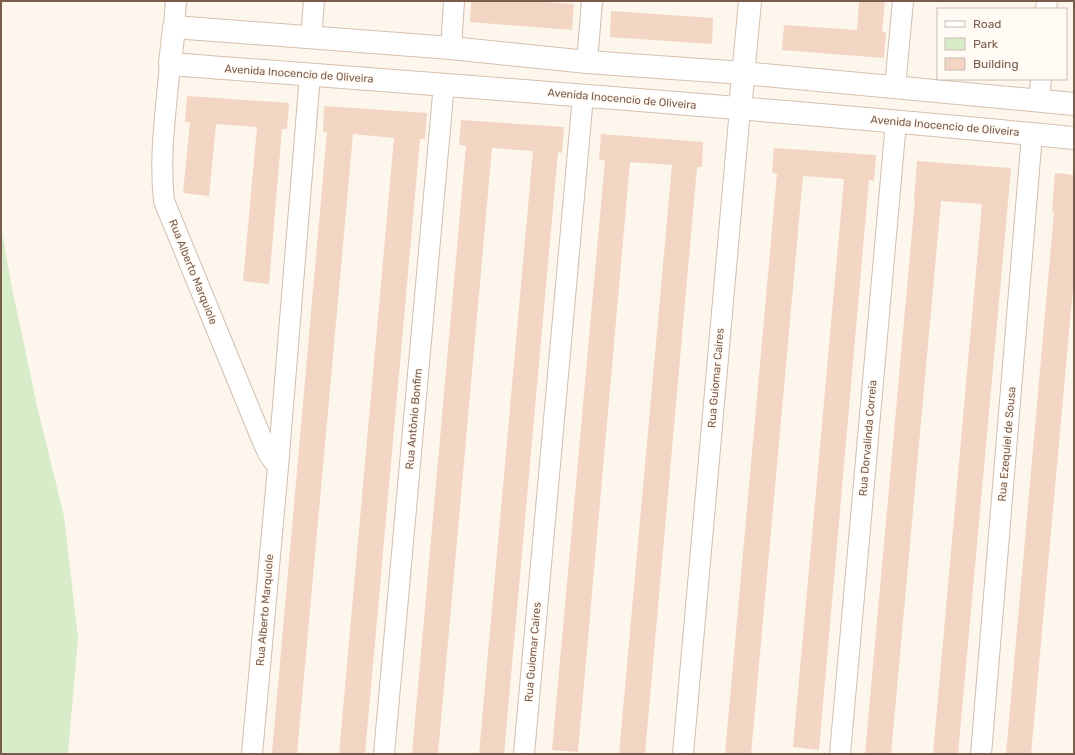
<svg xmlns="http://www.w3.org/2000/svg" width="1075" height="755" font-family="Rubik,sans-serif">
	<style>
		.green { fill: #d8ecc9 }
		.building { fill: #f3d5c3 }
		.lines { fill: none; stroke-linecap: round; stroke-linejoin: round }
		.street-casing { stroke: #d1beb0; stroke-width: 22 }
		.secondary-casing { stroke: #d6c0b0; stroke-width: 24 }
		.street { stroke: #fff; stroke-width: 20 }
		.secondary { stroke: #fff; stroke-width: 22 }
		.labels { text-anchor: middle; dominant-baseline: central; stroke-width: 3; stroke-linejoin: round; paint-order: stroke }
		.street-label { font-size: 11px; fill: #7a5c4d; stroke: #fffaf3 }
	</style>
	<rect width="100%" height="100%" fill="#fdf6ec"/>
	<path class="green" d="M 1,226 L 11,283 L 37,406 L 64,516 L 78,638 L 68,754 L 1,754 Z"/>
	<path class="building" d="M 471,1 L 530,1 L 574,4 L 572,30 L 470,22 Z
		M 859,1 L 885,1 L 882,32 L 886,32 L 884,58 L 782,50 L 784,25 L 857,30 Z
		M 611,11 L 713,18 L 712,44 L 610,37 Z
		M 187,96 L 289,103 L 287,129 L 282,129 L 269,284 L 243,281 L 257,127 L 216,124 L 209,196 L 183,193 L 190,122 L 185,122 Z
		M 324,106 L 427,113 L 425,139 L 420,139 L 365,754 L 339,754 L 394,138 L 353,134 L 297,754 L 281,754 L 272,753 L 327,132 L 323,132 Z
		M 461,120 L 564,127 L 562,153 L 558,152 L 504,754 L 479,754 L 533,151 L 492,148 L 438,754 L 412,754 L 466,146 L 459,145 Z
		M 601,134 L 703,142 L 702,167 L 697,167 L 645,754 L 619,754 L 672,165 L 630,162 L 578,752 L 552,750 L 605,160 L 599,160 Z
		M 774,148 L 876,155 L 874,181 L 869,180 L 819,750 L 793,747 L 844,179 L 803,176 L 751,754 L 725,754 L 777,174 L 772,173 Z
		M 917,161 L 1011,168 L 1008,202 L 958,754 L 933,754 L 982,204 L 941,201 L 891,754 L 865,754 L 915,199 L 914,199 Z
		M 1055,173 L 1074,175 L 1074,277 L 1031,754 L 1006,754 L 1054,212 L 1052,211 Z"/>
	<g class="lines">
		<g class="street-casing">
			<path id="street" d="M 1046,9 L 1047,1
				M 174,27 L 176,1
				M 311,38 L 314,1
				M 451,48 L 454,1
				M 587,62 L 592,1
				M 170,64 C 166,110 159,156 164,201 L 263,442 L 269,455 L 278,467
				M 895,87 L 903,1
				M 1039,101 L 1041,79
				M 252,754 L 278,467 L 310,75
				M 384,754 L 444,84
				M 524,754 L 583,96
				M 683,754 L 740,109
				M 840,754 L 896,122
				M 981,754 L 1032,134"/>
		</g>
		<g class="secondary-casing">
			<path id="secondary" d="M 1074,104 L 743,73 L 587,62 L 451,48 L 174,27 L 170,64 C 471,87 773,109 1074,138
				M 740,109 L 750,1"/>
		</g>
		<use href="#street" class="street"/>
		<use href="#secondary" class="secondary"/>
	</g>
	<g class="labels">
		<g class="street-label">
			<text transform="translate(299 74) rotate(4)">Avenida Inocencio de Oliveira</text>
			<text transform="translate(622 99) rotate(5)">Avenida Inocencio de Oliveira</text>
			<text transform="translate(945 126) rotate(5)">Avenida Inocencio de Oliveira</text>
			<text transform="translate(193 272) rotate(68)">Rua Alberto Marquiole</text>
			<text transform="translate(716 378) rotate(-85)">Rua Guiomar Caires</text>
			<text transform="translate(414 419) rotate(-85)">Rua Antônio Bonfim</text>
			<text transform="translate(868 438) rotate(-85)">Rua Dorvalinda Correia</text>
			<text transform="translate(1007 444) rotate(-85)">Rua Ezequiel de Sousa</text>
			<text transform="translate(265 610) rotate(-85)">Rua Alberto Marquiole</text>
			<text transform="translate(533 652) rotate(-85)">Rua Guiomar Caires</text>
		</g>
	</g>
	<rect width="1075" height="755" fill="none" stroke="#7a5c4d" stroke-width="4"/>
	<rect x="937" y="8" width="130" height="72" fill="#fffaf3" stroke="#cabbb1"/>
	<rect x="945" y="21" width="20" height="6" fill="#ffffff" stroke="#cabbb1"/>
	<text x="973" y="28" font-size="12" fill="#7a5c4d">Road</text>
	<rect x="945" y="38" width="20" height="12" fill="#d8ecc9" stroke="#cabbb1"/>
	<text x="973" y="48" font-size="12" fill="#7a5c4d">Park</text>
	<rect x="945" y="58" width="20" height="12" fill="#f3d5c3" stroke="#cabbb1"/>
	<text x="973" y="68" font-size="12" fill="#7a5c4d">Building</text>
</svg>
